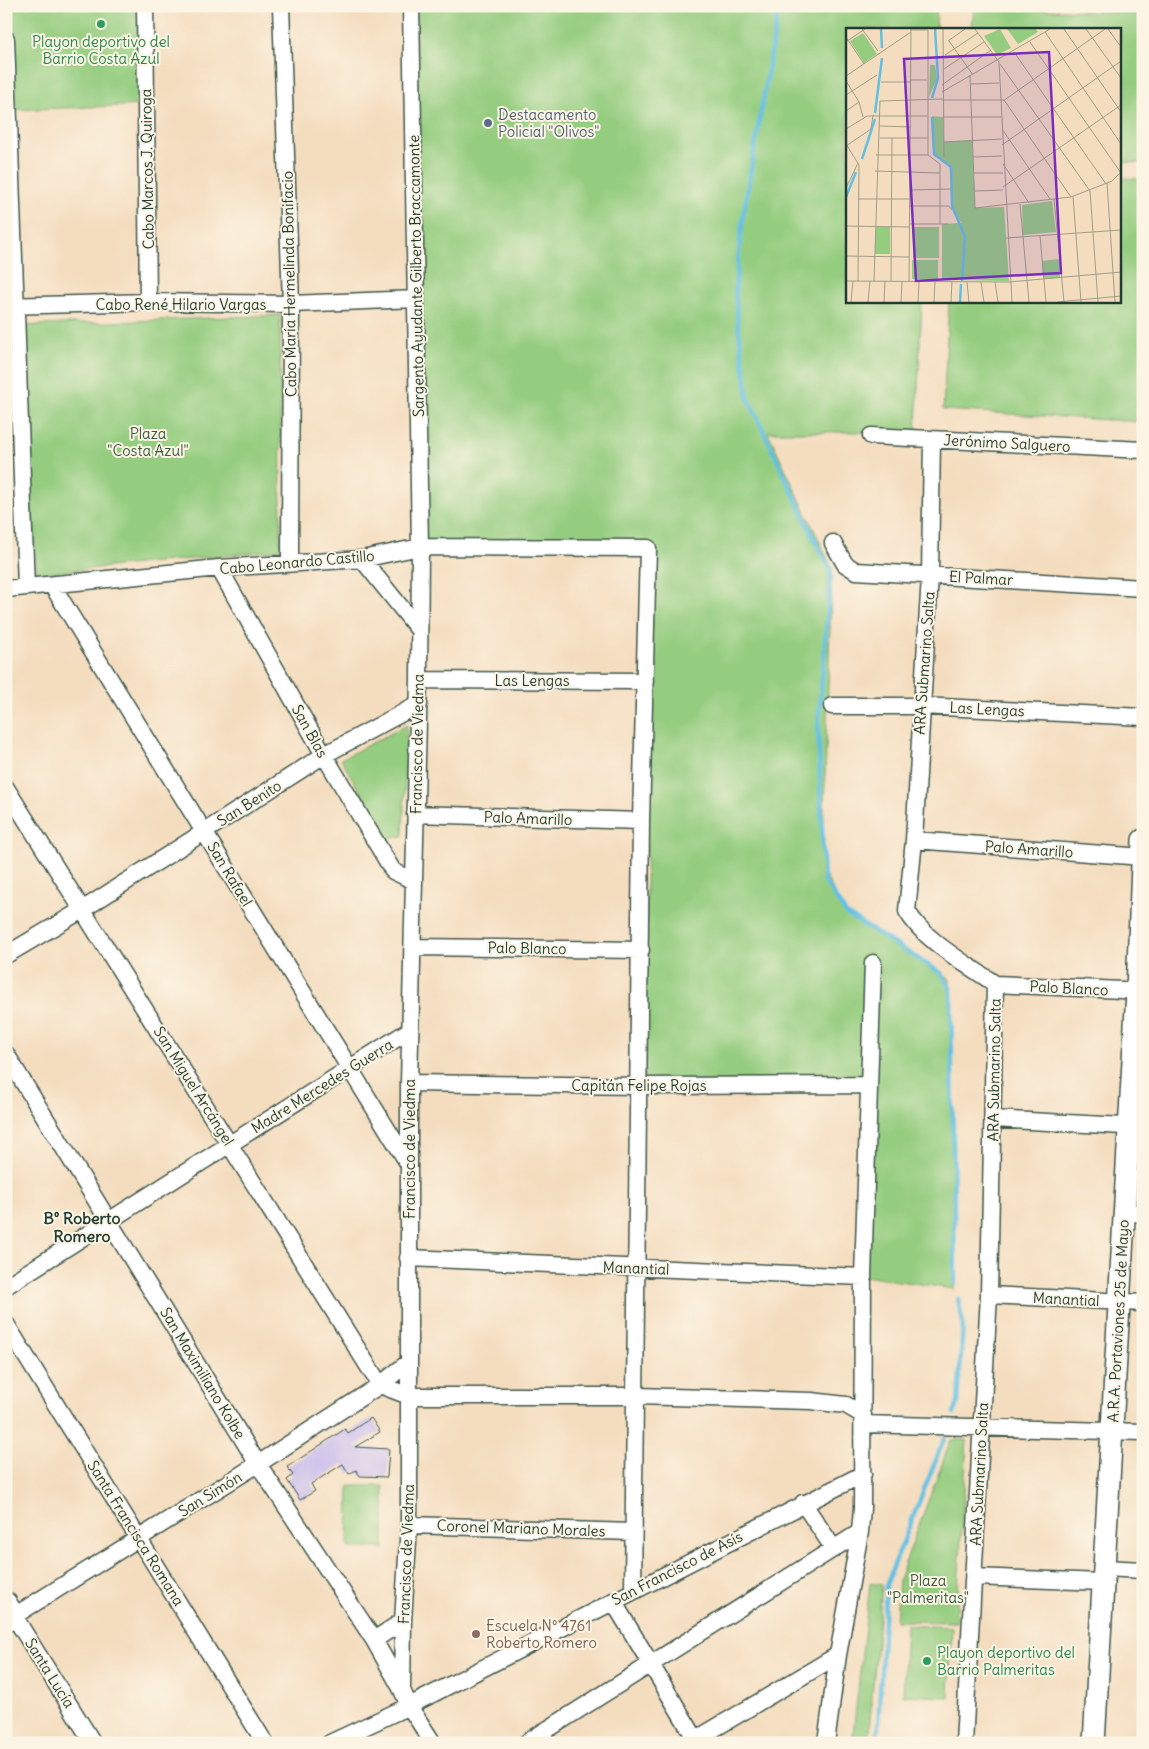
<svg xmlns="http://www.w3.org/2000/svg" width="1149" height="1749" font-family="Delius,sans-serif">
	<style>
		.green { fill: #95cd80; stroke: #5a855a }
		.lines { fill: none; stroke-linecap: round; stroke-linejoin: round }
		.stream { stroke: #64c0e2; stroke-width: 4.5 }
		.building { fill: #c8baed }
		.minor-casing { stroke: #3f5549; stroke-width: 19 }
		.tertiary-casing { stroke: #3f5549; stroke-width: 24 }
		.minor { stroke: #fff; stroke-width: 16 }
		.tertiary { stroke: #fff; stroke-width: 21 }
		.leisure-dot { fill: #2e9e5b; stroke: #fcf5e5; stroke-width: 2 }
		.service-dot { fill: #5c6f8a; stroke: #fcf5e5; stroke-width: 2 }
		.education-dot { fill: #8d6e63; stroke: #fcf5e5; stroke-width: 2 }
		.labels { text-anchor: middle; dominant-baseline: central; stroke-width: 4; stroke-linejoin: round; paint-order: stroke }
		.leisure-label { font-size: 15px; fill: #27864d; stroke: #fcf5e5 }
		.service-label { font-size: 15px; fill: #4e5e75; stroke: #fcf5e5; text-anchor: start }
		.street-label { font-size: 15px; fill: #1f3d34; stroke: #fcf5e5 }
		.park-label { font-size: 15px; fill: #375a43; stroke: #fcf5e5 }
		.education-label { font-size: 15px; fill: #785e54; stroke: #fcf5e5; text-anchor: start }
		.neighbourhood-label { font-size: 16px; font-weight: bold; fill: #1f3d34; stroke: #fcf5e5 }
		.inset-river { fill: none; stroke: #64c0e2; stroke-width: 2.5 }
		.inset-road { fill: none; stroke: #9f9d87; stroke-width: 1 }
		.view { fill: #7b2cbf; fill-opacity: 0.15; stroke: #7b2cbf; stroke-width: 2.5 }
		.inset-edge { fill: none; stroke: #1f3d34; stroke-width: 2.5 }
	</style>
	<rect width="100%" height="100%" fill="#fcf5e5"/>
	<filter id="ink" filterUnits="userSpaceOnUse"><feTurbulence type="fractalNoise" baseFrequency=".02" numOctaves="2"/><feDisplacementMap in="SourceGraphic" scale="10" xChannelSelector="R" yChannelSelector="G"/><feConvolveMatrix kernelMatrix="1 2 1 2 8 2 1 2 1" color-interpolation-filters="sRGB"/></filter>
	<filter id="wash" filterUnits="userSpaceOnUse"><feTurbulence type="fractalNoise" baseFrequency=".0096" numOctaves="4" result="noise"/><feDisplacementMap in="SourceGraphic" scale="20" xChannelSelector="R" yChannelSelector="G"/><feGaussianBlur stdDeviation="1.12" result="paint"/><feColorMatrix in="noise" values="0 0 0 0 0 0 0 0 0 0 0 0 0 0 0 0 0 1.4 0 .05"/><feComposite in="paint" operator="in"/></filter>
	<g filter="url(#wash)">
		<rect width="100%" height="100%" fill="#f4ddbf"/>
		<path class="green" d="M 6,6 L 144,6 L 145,105 L 10,110 Z
			M 415,6 L 937,6 L 936,29 L 848,29 L 848,301 L 922,301 L 916,432 L 768,432 L 832,568 L 822,868 L 845,915 L 950,979 L 954,1289 L 864,1276 L 870,1085 L 644,1082 L 650,547 L 421,545 Z
			M 974,6 L 1143,14 L 1143,163 L 1120,162 L 1120,29 L 972,29 Z
			M 1120,178 L 1143,179 L 1143,422 L 943,410 L 949,301 L 1120,301 Z
			M 280,315 L 281,550 L 37,574 L 17,326 Z
			M 407,725 L 403,836 L 387,838 L 341,759 Z
			M 951,1440 L 967,1440 L 956,1622 L 896,1621 L 899,1579 Z
			M 349,1486 L 384,1486 L 384,1548 L 348,1548 Z
			M 870,1583 L 882,1585 L 868,1743 L 852,1743 Z
			M 906,1625 L 952,1627 L 949,1697 L 903,1695 Z"/>
		<g class="lines">
			<path class="stream" d="M 779,6 L 743,216 L 735,287 L 738,325 L 748,398 L 816,542 L 831,570 L 818,727 L 824,880 L 846,914 L 941,973 L 951,989 L 955,1284
				M 954,1414 L 958,1403 L 963,1323 L 958,1299
				M 877,1743 L 886,1585 L 945,1437"/>
		</g>
		<g id="blocks">
			<path class="building" d="M 371,1418 L 380,1432 L 355,1447 L 389,1449 L 387,1477 L 360,1476 L 356,1470 L 349,1474 L 343,1464 L 311,1484 L 315,1491 L 300,1500 L 287,1480 L 293,1475 L 287,1467 L 345,1429 L 348,1433 Z"/>
		</g>
	</g>
	<g filter="url(#ink)">
		<use href="#blocks" fill-opacity="0" stroke="#3f5549" stroke-width="1"/>
		<g class="lines">
			<g class="minor-casing">
				<path id="minor" d="M 145,6 L 148,302
					M 281,6 L 291,304 L 290,562
					M 411,6 L 420,547 L 419,680 L 409,1083 L 409,1525 L 403,1621 L 402,1690 L 409,1706 L 433,1743
					M 6,39 L 26,587
					M 6,306 L 148,302 L 291,304 L 416,299
					M 871,436 L 1143,450
					M 932,439 L 930,576 L 914,840 L 907,911 C 924,941 967,964 995,984 L 989,1295 L 964,1743
					M 833,543 L 845,564 L 856,571 L 1143,588
					M 362,559 L 419,630
					M 219,568 L 324,755 L 393,871 L 414,881
					M 52,585 L 408,1163
					M 6,589 L 219,568 L 362,559 L 420,547 L 648,548 L 641,821 L 633,1591
					M 419,680 L 645,681
					M 832,706 L 921,706 L 1143,717
					M 6,788 L 380,1385 L 409,1396 L 636,1396 L 811,1401 L 846,1405 L 863,1415
					M 415,814 L 641,821
					M 914,840 L 1143,857
					M 413,947 L 641,950
					M 6,955 L 82,910 L 324,755 L 419,704
					M 995,984 L 1143,991
					M 6,1054 L 258,1464 L 374,1640 L 401,1688
					M 409,1083 L 640,1086 L 869,1085
					M 993,1119 L 1143,1127
					M 1123,1212 L 1143,1214
					M 408,1258 L 863,1277
					M 6,1286 L 410,1030
					M 989,1295 L 1143,1303
					M 6,1324 L 265,1743
					M 863,1424 L 1143,1432
					M 803,1503 L 834,1549
					M 409,1525 L 633,1532
					M 1104,1568 L 1143,1570
					M 974,1577 L 1103,1582
					M 613,1601 L 698,1743
					M 374,1640 L 403,1621
					M 93,1743 L 14,1616 L 258,1464 L 380,1385 L 409,1362
					M 330,1743 L 409,1706 L 863,1474
					M 526,1743 L 860,1532
					M 690,1743 L 838,1655
					M 826,1743 L 838,1655 L 860,1532 L 862,1508 L 863,1277 L 873,963"/>
			</g>
			<g class="tertiary-casing">
				<path id="tertiary" d="M 6,1603 L 14,1616 L 6,1621
					M 1094,1743 L 1137,991 L 1143,840"/>
			</g>
			<use href="#minor" class="minor"/>
			<use href="#tertiary" class="tertiary"/>
		</g>
	</g>
	<g class="leisure-dot">
		<circle cx="101" cy="24" r="5"/>
		<circle cx="927" cy="1661" r="5"/>
	</g>
	<circle class="service-dot" cx="488" cy="123" r="5"/>
	<circle class="education-dot" cx="476" cy="1634" r="5"/>
	<g class="labels">
		<g class="leisure-label">
			<text x="101" y="41">Playon deportivo del<tspan x="101" dy="17">Barrio Costa Azul</tspan></text>
			<text x="937" y="1652" text-anchor="start">Playon deportivo del<tspan x="937" dy="17">Barrio Palmeritas</tspan></text>
		</g>
		<g class="service-label">
			<text x="498" y="114">Destacamento<tspan x="498" dy="17">Policial "Olivos"</tspan></text>
		</g>
		<g class="street-label">
			<text transform="translate(147 169) rotate(-91)">Cabo Marcos J. Quiroga</text>
			<text transform="translate(416 276) rotate(-91)">Sargento Ayudante Gilberto Braccamonte</text>
			<text transform="translate(289 284) rotate(-91)">Cabo María Hermelinda Bonifacio</text>
			<text x="181" y="304">Cabo René Hilario Vargas</text>
			<text transform="translate(1007 443) rotate(3)">Jerónimo Salguero</text>
			<text transform="translate(297 562) rotate(-5)">Cabo Leonardo Castillo</text>
			<text transform="translate(981 578) rotate(3)">El Palmar</text>
			<text transform="translate(924 663) rotate(-86)">ARA Submarino Salta</text>
			<text x="532" y="680">Las Lengas</text>
			<text transform="translate(987 709) rotate(3)">Las Lengas</text>
			<text transform="translate(310 731) rotate(61)">San Blas</text>
			<text transform="translate(417 744) rotate(-89)">Francisco de Viedma</text>
			<text transform="translate(249 803) rotate(-32)">San Benito</text>
			<text transform="translate(528 818) rotate(2)">Palo Amarillo</text>
			<text transform="translate(1029 849) rotate(4)">Palo Amarillo</text>
			<text transform="translate(230 874) rotate(59)">San Rafael</text>
			<text transform="translate(527 948) rotate(1)">Palo Blanco</text>
			<text transform="translate(1069 988) rotate(3)">Palo Blanco</text>
			<text transform="translate(994 1070) rotate(-89)">ARA Submarino Salta</text>
			<text x="639" y="1085">Capitán Felipe Rojas</text>
			<text transform="translate(194 1086) rotate(58)">San Miguel Arcángel</text>
			<text transform="translate(322 1086) rotate(-32)">Madre Mercedes Guerra</text>
			<text transform="translate(409 1149) rotate(-90)">Francisco de Viedma</text>
			<text transform="translate(636 1268) rotate(2)">Manantial</text>
			<text transform="translate(1066 1299) rotate(3)">Manantial</text>
			<text transform="translate(1118 1321) rotate(-87)">A.R.A. Portaviones 25 de Mayo</text>
			<text transform="translate(203 1373) rotate(59)">San Maximiliano Kolbe</text>
			<text transform="translate(979 1474) rotate(-87)">ARA Submarino Salta</text>
			<text transform="translate(210 1494) rotate(-32)">San Simón</text>
			<text transform="translate(521 1528) rotate(2)">Coronel Mariano Morales</text>
			<text transform="translate(136 1533) rotate(58)">Santa Francisca Romana</text>
			<text transform="translate(406 1554) rotate(-88)">Francisco de Viedma</text>
			<text transform="translate(677 1568) rotate(-27)">San Francisco de Asís</text>
			<text transform="translate(50 1673) rotate(58)">Santa Lucía</text>
		</g>
		<g class="park-label">
			<text x="148" y="433">Plaza<tspan x="148" dy="17">"Costa Azul"</tspan></text>
			<text x="928" y="1580">Plaza<tspan x="928" dy="17">"Palmeritas"</tspan></text>
		</g>
		<g class="education-label">
			<text x="486" y="1625">Escuela Nº 4761<tspan x="486" dy="17">Roberto Romero</tspan></text>
		</g>
		<g class="neighbourhood-label">
			<text x="82" y="1218">B° Roberto<tspan x="82" dy="18">Romero</tspan></text>
		</g>
	</g>
	<g transform="translate(846 28)">
		<rect width="275" height="275" fill="#f4ddbf"/>
		<path d="M 154,1 L 165,20 L 151,27 L 138,8 ZM 161,1 L 190,1 L 192,4 L 172,16 ZM 17,5 L 31,26 L 18,35 L 4,13 ZM 84,37 L 89,37 L 91,51 L 83,69 ZM 86,88 L 97,89 L 98,114 L 126,112 L 129,180 L 158,179 L 163,253 L 96,252 L 96,196 L 115,195 L 106,179 L 105,141 L 102,135 L 88,128 ZM 206,173 L 210,204 L 177,207 L 176,177 ZM 30,199 L 44,199 L 44,226 L 29,226 ZM 67,199 L 93,199 L 93,230 L 67,230 ZM 213,231 L 214,250 L 197,251 L 196,233 ZM 66,232 L 92,232 L 92,251 L 66,251 Z" fill="#95cd80"/>
		<path class="inset-river" d="M 35,1 L 36,20M 86,70 L 92,50 L 89,1M 29,85 L 36,30M 86,89 L 88,126 L 105,139 L 106,178 L 119,209 L 116,253M 16,131 L 29,91M 0,169 L 10,144M 114,274 L 115,256"/>
		<path class="inset-road" d="M 16,1 L 32,23M 97,1 L 98,129M 129,1 L 153,34 L 166,274M 218,1 L 275,84M 240,1 L 275,50M 262,1 L 275,19M 65,2 L 82,2 L 82,127 L 94,136 L 94,196M 199,4 L 275,116M 0,9 L 18,36M 1,13 L 19,1M 102,13 L 119,1M 103,13 L 127,47M 184,14 L 275,145M 168,24 L 260,156M 99,27 L 132,5M 154,36 L 244,163 L 252,274M 98,41 L 138,14M 0,48 L 65,4M 124,48 L 129,180 L 225,169 L 266,153 L 275,144M 65,52 L 81,52M 0,53 L 13,74 L 17,89M 35,54 L 65,54M 125,56 L 153,55M 96,57 L 145,22M 96,64 L 204,1M 0,67 L 31,47M 96,72 L 158,72 L 225,169M 157,73 L 259,1M 0,83 L 13,74M 97,89 L 155,89M 34,98 L 65,99M 0,101 L 21,88 L 81,88M 156,101 L 204,171M 34,110 L 82,110M 98,114 L 156,111M 0,116 L 13,137 L 12,253M 156,117 L 275,33M 0,118 L 25,101 L 27,87M 30,127 L 82,127M 127,129 L 156,128M 157,136 L 183,175M 29,143 L 94,145M 128,145 L 157,145M 261,155 L 269,274M 157,159 L 275,77M 0,160 L 12,135M 65,162 L 105,161M 129,163 L 157,162M 227,168 L 235,274M 12,171 L 65,171M 208,171 L 218,274M 174,176 L 183,274M 64,178 L 103,178 L 106,182M 64,196 L 102,196M 0,198 L 63,199M 194,208 L 200,274M 160,210 L 275,202M 0,228 L 63,229M 0,253 L 163,254 L 275,244M 28,253 L 34,73 L 96,71M 45,253 L 46,110M 63,254 L 65,1M 121,254 L 123,274M 135,254 L 138,274M 149,254 L 152,274M 5,274 L 7,253M 22,274 L 24,253M 38,274 L 39,253M 55,274 L 56,254M 72,274 L 73,254M 88,274 L 89,253M 105,274 L 106,253M 211,274 L 275,268"/>
		<path class="view" d="M 203,24 L 215,245 L 70,253 L 58,31 Z"/>
		<rect width="275" height="275" class="inset-edge"/>
	</g>
	<rect width="1149" height="1749" fill="none" stroke="#fcf5e5" stroke-width="25"/>
</svg>
